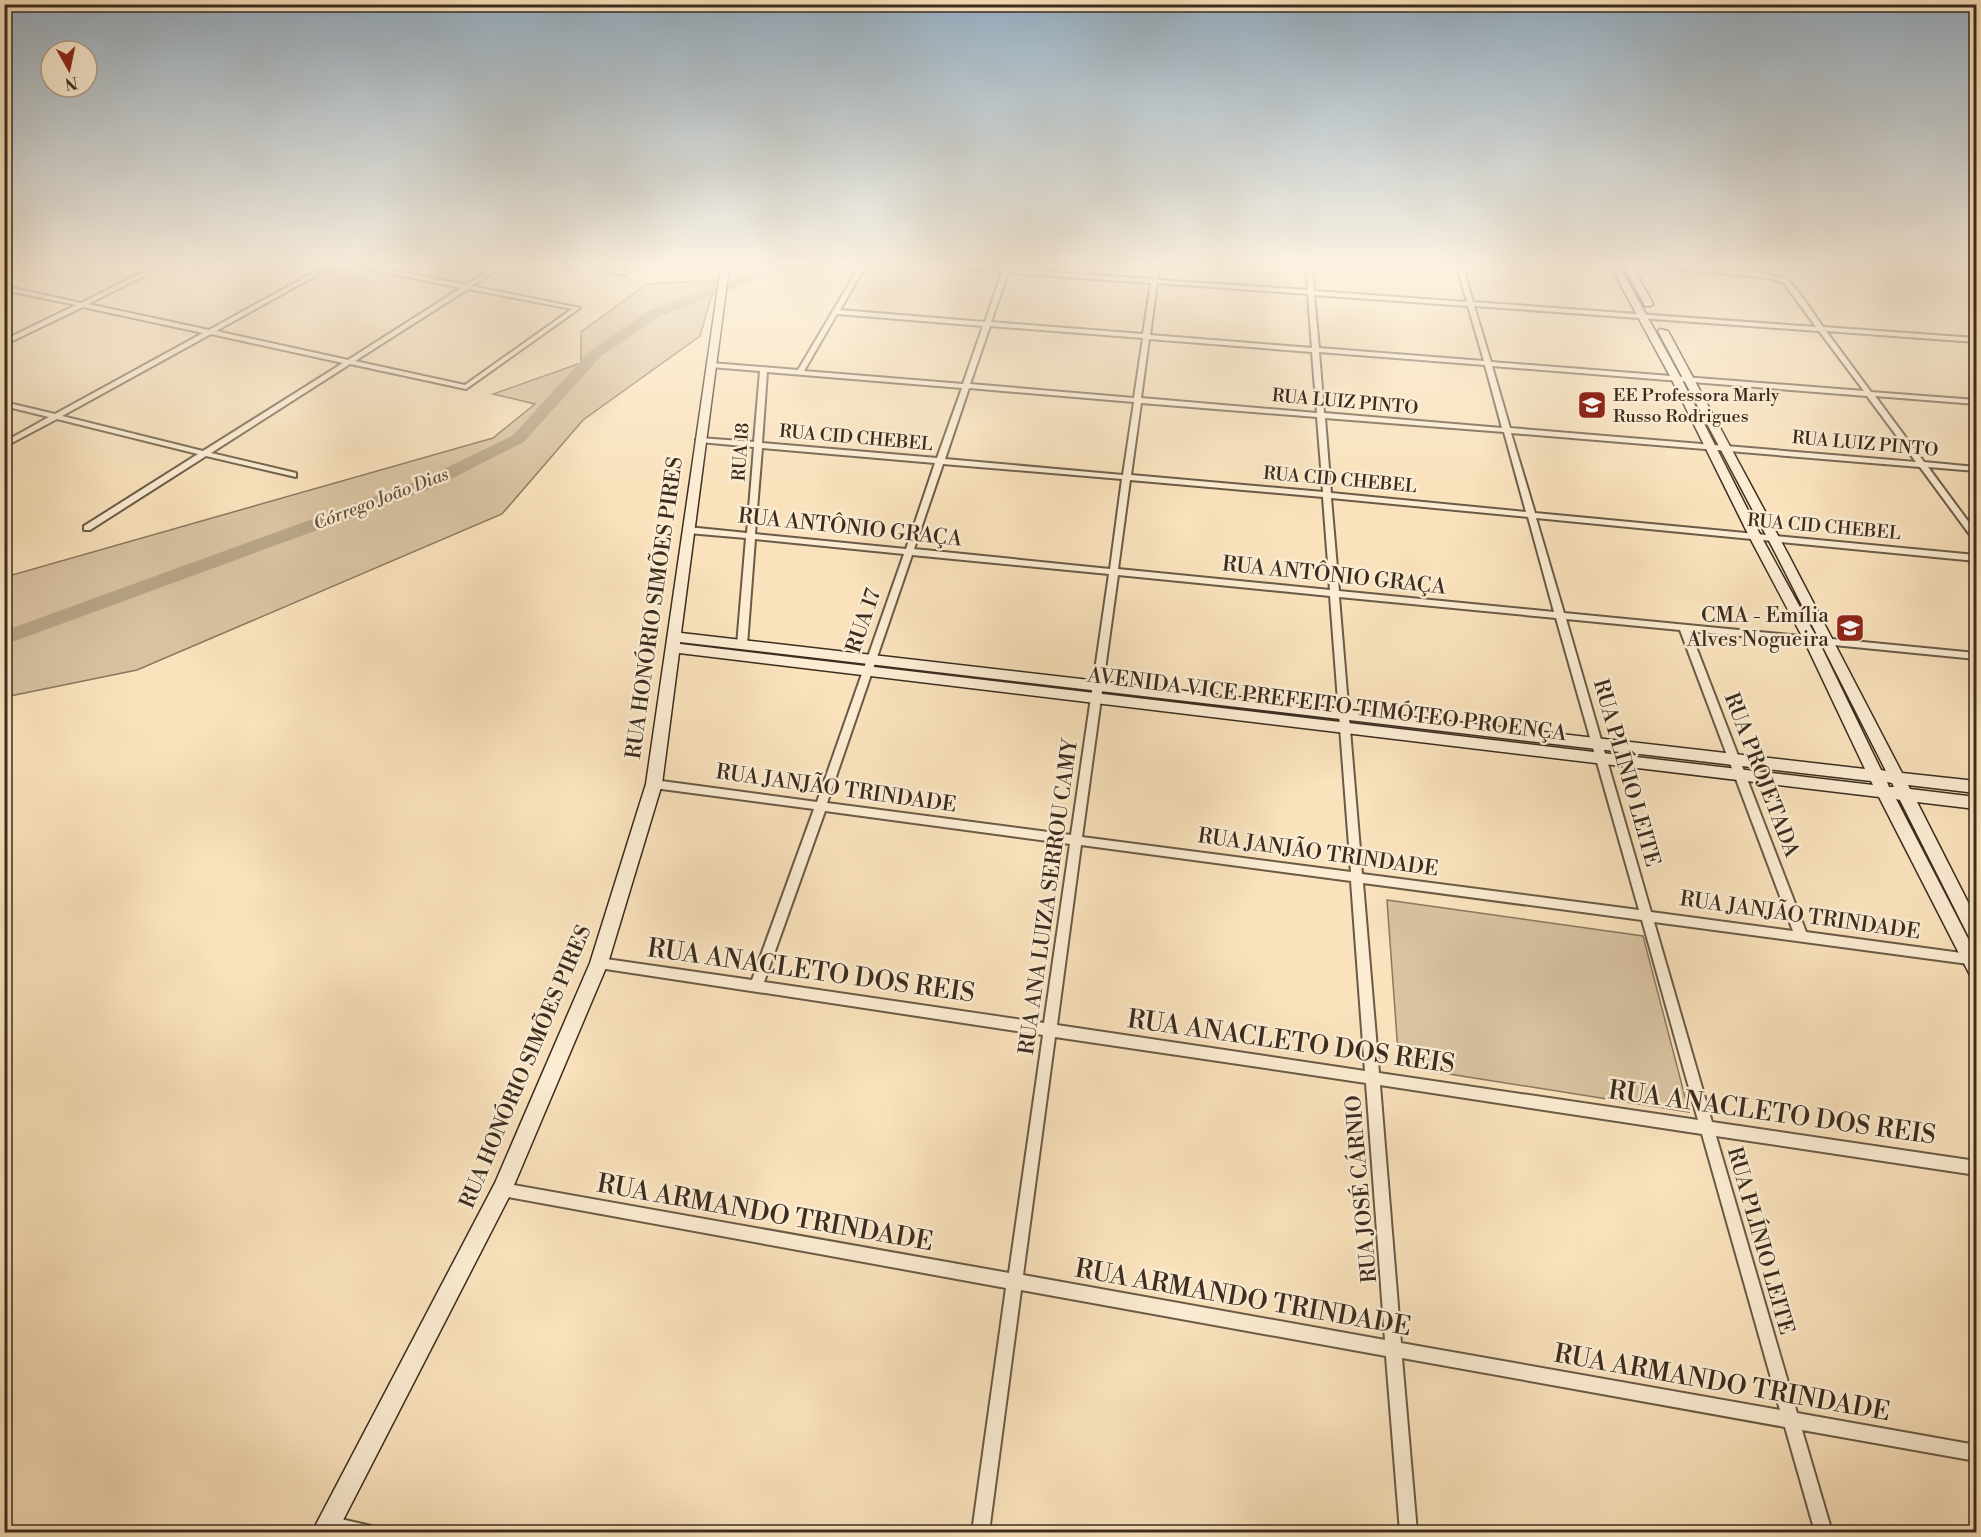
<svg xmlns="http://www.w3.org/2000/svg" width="1981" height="1537" font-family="'Libre Bodoni',serif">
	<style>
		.green { fill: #d9c3a1; stroke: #8a7860; stroke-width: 1.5 }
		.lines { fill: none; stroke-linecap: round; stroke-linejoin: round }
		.river { fill: #b8a487; fill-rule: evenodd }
		.street-casing { stroke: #6a5a46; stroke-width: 4 }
		.secondary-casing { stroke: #3b2c1f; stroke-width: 3 }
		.street { fill: #fbecd3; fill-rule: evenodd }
		.secondary { fill: #fbecd3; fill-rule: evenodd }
		.labels { text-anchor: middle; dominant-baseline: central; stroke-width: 5; stroke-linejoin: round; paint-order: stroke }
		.far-poi-label { font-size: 18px; fill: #3b2c1f; stroke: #fbecd3; text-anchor: start }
		.far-street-label { font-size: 18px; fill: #3b2c1f; stroke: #fbecd3 }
		.far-water-label { font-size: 18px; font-style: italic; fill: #60503e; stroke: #fbecd3 }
		.street-label { font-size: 21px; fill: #3b2c1f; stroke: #fbecd3 }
		.poi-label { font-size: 21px; fill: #3b2c1f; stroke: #fbecd3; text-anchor: end }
		.near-street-label { font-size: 26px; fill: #3b2c1f; stroke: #fbecd3 }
	</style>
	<rect width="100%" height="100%" fill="#f9e2bc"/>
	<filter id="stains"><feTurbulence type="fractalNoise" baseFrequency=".00333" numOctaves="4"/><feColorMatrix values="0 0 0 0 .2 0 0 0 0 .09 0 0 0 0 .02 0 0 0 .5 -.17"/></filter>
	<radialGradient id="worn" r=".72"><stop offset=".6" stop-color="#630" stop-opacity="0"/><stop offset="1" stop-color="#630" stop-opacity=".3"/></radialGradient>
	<path class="green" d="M 716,280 L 700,336 L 583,420 L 502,514 L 137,670 L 5,697 L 5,577 L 493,438 L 535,404 L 493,394 L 581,363 L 581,332 L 647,284 Z
		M 1387,900 L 1643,936 L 1689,1112 L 1399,1066 Z"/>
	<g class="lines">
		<path class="river" d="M 770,267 L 790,267 L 661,316 L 601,356 L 524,442 L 435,487 L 4,645 L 4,631 L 423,479 L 512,436 L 591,350 L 651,310 Z"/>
		<g class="street-casing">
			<path id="street" d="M 153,267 L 162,267 L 88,304 L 209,330 L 323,267 L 331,267 L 216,331 L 348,360 L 461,288 L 360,267 L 375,267 L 466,285 L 493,267 L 501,267 L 472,286 L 580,308 L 466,389 L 350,364 L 211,453 L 296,473 L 296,477 L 206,456 L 90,530 L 84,530 L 84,526 L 198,454 L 57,419 L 4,447 L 4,442 L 49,417 L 4,406 L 4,402 L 55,414 L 203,333 L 83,307 L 4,345 L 4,340 L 76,305 L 4,290 L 4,286 L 81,303 ZM 468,289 L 572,309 L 465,385 L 355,361 ZM 211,334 L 343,363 L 203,451 L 62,416 Z
				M 591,267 L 606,267 L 628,273 L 625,275 Z
				M 859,267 L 865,267 L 840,310 L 985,322 L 1002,272 L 950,267 L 1010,267 L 1009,269 L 1151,279 L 1153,267 L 1159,267 L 1157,280 L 1308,290 L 1306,267 L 1312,267 L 1314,291 L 1467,302 L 1457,267 L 1463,267 L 1473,302 L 1816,327 L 1784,283 L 1770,278 L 1651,267 C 1676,267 1774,268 1789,282 C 1802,294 1813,313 1823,327 L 1976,338 L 1976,342 L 1826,331 L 1871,392 L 1976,400 L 1976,404 L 1875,396 L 1924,462 L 1976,467 L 1976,471 L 1928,467 L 1976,532 L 1976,540 L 1973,539 L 1920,467 L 1511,433 L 1535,513 L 1976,555 L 1976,561 L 1536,518 L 1564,613 L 1976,653 L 1976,659 L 1690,631 L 1806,932 L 1976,955 L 1976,965 L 1654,922 L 1712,1122 L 1976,1161 L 1976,1175 L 1716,1136 L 1797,1413 L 1976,1445 L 1976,1461 L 1802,1430 L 1832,1532 L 1815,1532 L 1785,1427 L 1402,1358 L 1417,1532 L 1400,1532 L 1386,1356 L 1021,1290 L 989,1532 L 972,1532 L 1006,1288 L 497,1195 L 495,1190 L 497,1185 L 502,1183 L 1009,1273 L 1043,1035 L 599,968 L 595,967 L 593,963 L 595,959 L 599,958 L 752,980 L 814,809 L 654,788 L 650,787 L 649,784 L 650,781 L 654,780 L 817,802 L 904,554 L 755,539 L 747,645 L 745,647 L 739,647 L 737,645 L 746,538 L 688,533 L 684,530 L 688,527 L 747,533 L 754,447 L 700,442 L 696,440 L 700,438 L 754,442 L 760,371 L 711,367 L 708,365 L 711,363 L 798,370 ZM 1008,273 L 1151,283 L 1143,334 L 991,322 ZM 1157,283 L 1308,294 L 1312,348 L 1150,335 ZM 1314,295 L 1468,306 L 1484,361 L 1319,348 ZM 1474,306 L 1819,331 L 1864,391 L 1491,362 ZM 837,314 L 983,326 L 963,384 L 804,371 ZM 990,326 L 1143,338 L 1134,398 L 970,384 ZM 1149,339 L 1312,352 L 1317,413 L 1141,398 ZM 1319,352 L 1485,365 L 1502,428 L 1324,413 ZM 1492,366 L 1867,396 L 1916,462 L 1510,428 ZM 767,372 L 962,388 L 937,458 L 762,443 ZM 969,388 L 1134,402 L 1123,475 L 945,459 ZM 1141,403 L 1317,417 L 1323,492 L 1131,475 ZM 1325,418 L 1504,432 L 1526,512 L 1331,493 ZM 762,448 L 935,463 L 906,549 L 755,534 ZM 943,464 L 1122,479 L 1110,569 L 914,549 ZM 1130,480 L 1323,497 L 1330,590 L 1118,569 ZM 1331,498 L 1528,517 L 1554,612 L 1339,591 ZM 912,555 L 1109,574 L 1071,835 L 827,803 ZM 1118,575 L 1330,596 L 1351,872 L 1082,837 ZM 1339,597 L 1556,618 L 1639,910 L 1362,874 ZM 1566,619 L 1680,630 L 1793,931 L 1651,912 ZM 825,811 L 1070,844 L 1044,1023 L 764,982 ZM 1081,845 L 1351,881 L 1365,1071 L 1057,1025 ZM 1363,883 L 1642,920 L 1698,1120 L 1379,1073 ZM 1055,1037 L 1366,1083 L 1385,1340 L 1023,1275 ZM 1380,1085 L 1702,1134 L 1780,1410 L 1401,1343 Z
				M 328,1516 L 371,1526 L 374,1532 L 325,1532 L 322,1531 L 319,1525 L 322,1519 Z"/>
		</g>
		<g class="secondary-casing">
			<path id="secondary" d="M 721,267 L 729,267 L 681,633 L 1865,769 L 1804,640 L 1750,538 L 1671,378 L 1611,267 L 1620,267 L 1681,378 L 1762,538 L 1818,640 L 1881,770 L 1886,771 L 1777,556 L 1658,331 L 1660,329 L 1668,331 L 1789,556 L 1902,773 L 1976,781 L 1976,793 L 1908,785 L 1910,789 L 1976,797 L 1976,809 L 1917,802 L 1976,918 L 1976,941 L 1970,939 L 1900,800 L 1896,799 L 1976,954 L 1976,977 L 1970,975 L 1879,797 L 679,653 L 662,784 L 608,963 L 509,1197 L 337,1532 L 312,1532 L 495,1183 L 590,963 L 646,784 ZM 680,642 L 1871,781 L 1873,785 L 680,644 ZM 1887,782 L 1892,783 L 1894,787 L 1889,787 Z
				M 1624,267 L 1633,267 L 1653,304 L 1651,306 L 1645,306 Z"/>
		</g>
		<use href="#street" class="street"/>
		<use href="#secondary" class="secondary"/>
	</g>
	<linearGradient id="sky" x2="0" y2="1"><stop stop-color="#95aec1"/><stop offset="0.55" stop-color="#fcf2e1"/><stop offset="1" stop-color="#fcf2e1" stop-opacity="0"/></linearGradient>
	<rect width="1981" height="483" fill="url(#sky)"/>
	<defs>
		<g id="school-square" transform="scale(1.5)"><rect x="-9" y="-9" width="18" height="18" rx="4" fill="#8f2418" stroke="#fbecd3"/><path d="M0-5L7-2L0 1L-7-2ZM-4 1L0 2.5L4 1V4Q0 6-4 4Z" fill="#fff"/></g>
	</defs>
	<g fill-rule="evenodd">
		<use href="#school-square" x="1592" y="405"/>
		<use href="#school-square" x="1850" y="628"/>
	</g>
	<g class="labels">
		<g class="far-poi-label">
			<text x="1613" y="395">EE Professora Marly<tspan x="1613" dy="21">Russo Rodrigues</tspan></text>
		</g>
		<g class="far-street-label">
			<text transform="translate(1345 402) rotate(5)">RUA LUIZ PINTO</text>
			<text transform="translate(856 438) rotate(5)">RUA CID CHEBEL</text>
			<text transform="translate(1865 444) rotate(5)">RUA LUIZ PINTO</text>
			<text transform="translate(741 452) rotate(-86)">RUA 18</text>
			<text transform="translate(1340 480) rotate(5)">RUA CID CHEBEL</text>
			<text transform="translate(1824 527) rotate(5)">RUA CID CHEBEL</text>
		</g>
		<g class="far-water-label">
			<text transform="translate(381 499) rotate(-21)">Córrego João Dias</text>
		</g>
		<g class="street-label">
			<text transform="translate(850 528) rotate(6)">RUA ANTÔNIO GRAÇA</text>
			<text transform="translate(1334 576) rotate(6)">RUA ANTÔNIO GRAÇA</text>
			<text transform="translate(655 608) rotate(-82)">RUA HONÓRIO SIMÕES PIRES</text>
			<text transform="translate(864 621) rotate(-71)">RUA 17</text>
			<text transform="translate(1327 705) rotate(7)">AVENIDA VICE PREFEITO TIMÓTEO PROENÇA</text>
			<text transform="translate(1626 773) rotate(74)">RUA PLÍNIO LEITE</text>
			<text transform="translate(1761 775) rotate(69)">RUA PROJETADA</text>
			<text transform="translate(836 789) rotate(8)">RUA JANJÃO TRINDADE</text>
			<text transform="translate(1318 853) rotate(8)">RUA JANJÃO TRINDADE</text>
			<text transform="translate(1049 897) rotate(-82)">RUA ANA LUIZA SERROU CAMY</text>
			<text transform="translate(1800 916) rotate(8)">RUA JANJÃO TRINDADE</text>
			<text transform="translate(526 1067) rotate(-67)">RUA HONÓRIO SIMÕES PIRES</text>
			<text transform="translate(1362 1189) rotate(-95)">RUA JOSÉ CÁRNIO</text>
			<text transform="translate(1760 1241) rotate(74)">RUA PLÍNIO LEITE</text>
		</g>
		<g class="poi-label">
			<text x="1829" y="616">CMA - Emília<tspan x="1829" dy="24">Alves Nogueira</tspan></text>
		</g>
		<g class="near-street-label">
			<text transform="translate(811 971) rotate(8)">RUA ANACLETO DOS REIS</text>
			<text transform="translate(1291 1042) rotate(8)">RUA ANACLETO DOS REIS</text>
			<text transform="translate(1772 1113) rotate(8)">RUA ANACLETO DOS REIS</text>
			<text transform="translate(765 1213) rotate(10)">RUA ARMANDO TRINDADE</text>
			<text transform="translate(1243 1298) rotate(10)">RUA ARMANDO TRINDADE</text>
			<text transform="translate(1722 1383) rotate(10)">RUA ARMANDO TRINDADE</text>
		</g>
	</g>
	<rect width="1981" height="1537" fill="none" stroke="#f9e2bc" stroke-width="24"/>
	<rect x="6" y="6" width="1969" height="1525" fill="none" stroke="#3b2c1f" stroke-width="3"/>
	<rect x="12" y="12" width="1957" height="1513" fill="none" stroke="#3b2c1f" stroke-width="1.5"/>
	<g transform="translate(69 69) rotate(171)"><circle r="28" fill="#fbecd3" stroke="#ae9f8b" stroke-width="1.5"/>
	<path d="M0-4.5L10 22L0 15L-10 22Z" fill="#8f2418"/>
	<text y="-9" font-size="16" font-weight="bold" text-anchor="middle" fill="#3b2c1f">N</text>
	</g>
	<rect width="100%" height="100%" filter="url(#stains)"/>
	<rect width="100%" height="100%" fill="url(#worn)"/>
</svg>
